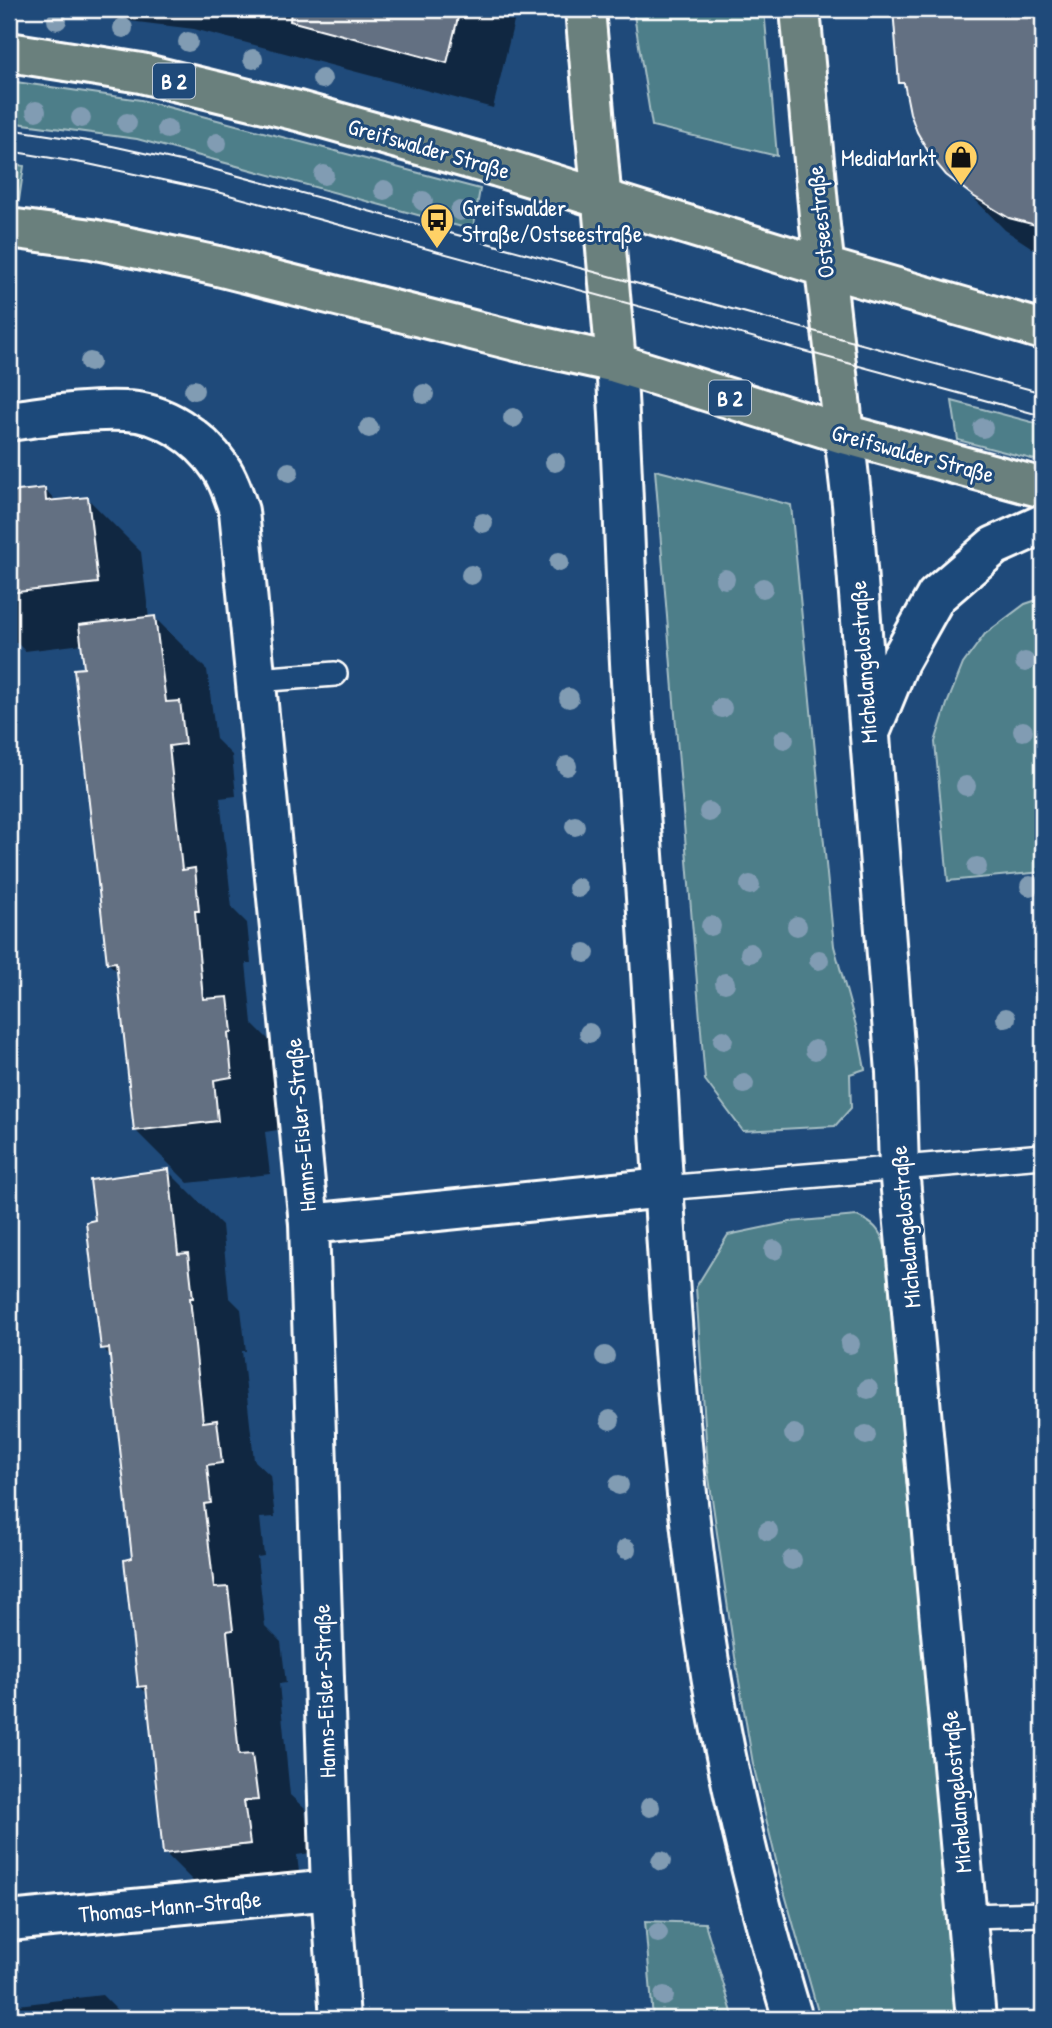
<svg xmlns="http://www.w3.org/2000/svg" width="1052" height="2028" font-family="'Patrick Hand',sans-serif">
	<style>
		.green { fill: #4d7e89; stroke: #a6bec4; stroke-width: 2 }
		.shadow { fill: #0007 }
		.building { fill: #636f82; stroke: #fff; stroke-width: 2 }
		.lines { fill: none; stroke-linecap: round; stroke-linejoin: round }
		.service-casing { stroke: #fff; stroke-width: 28 }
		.minor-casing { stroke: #fff; stroke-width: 44 }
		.secondary-casing { stroke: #fff; stroke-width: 44 }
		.primary-casing { stroke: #fff; stroke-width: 44 }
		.service { stroke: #1f4a7a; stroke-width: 23 }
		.minor { stroke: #1f4a7a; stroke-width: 38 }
		.secondary { stroke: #1f4a7a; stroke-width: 38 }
		.primary { stroke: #6a807d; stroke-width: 38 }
		.tram { stroke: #fff; stroke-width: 2 }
		.tree { fill: #819cb3 }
		.labels { text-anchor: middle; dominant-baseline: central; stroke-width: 6; stroke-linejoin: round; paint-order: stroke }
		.shield { fill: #1f4a7a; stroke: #bcc9d7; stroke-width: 2 }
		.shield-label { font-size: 21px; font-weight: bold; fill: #fff }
		.street-label { font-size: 23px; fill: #fff; stroke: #1f4a7a }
		.poi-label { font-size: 23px; fill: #fff; stroke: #1f4a7a; text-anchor: end }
	</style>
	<rect width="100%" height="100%" fill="#1f4a7a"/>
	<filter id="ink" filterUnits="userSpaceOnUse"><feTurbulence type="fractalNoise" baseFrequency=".0143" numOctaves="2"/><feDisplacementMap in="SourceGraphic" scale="14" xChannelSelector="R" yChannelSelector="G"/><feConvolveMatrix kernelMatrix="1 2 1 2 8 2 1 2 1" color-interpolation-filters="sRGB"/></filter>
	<g filter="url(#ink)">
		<path class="green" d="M 633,9 L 764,9 L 777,156 L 652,126 Z
			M 9,81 L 141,100 L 480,189 L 473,230 L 137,139 L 9,122 Z
			M 9,163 L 24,166 L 19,200 L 9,198 Z
			M 952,401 L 1043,425 L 1043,462 L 958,440 Z
			M 655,470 L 791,505 L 834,946 L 858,1033 L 865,1069 L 850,1074 L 851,1108 L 835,1126 L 743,1131 L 705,1080 Z
			M 1043,598 L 1043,872 L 948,881 L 935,742 L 947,704 L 963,664 L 985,634 L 1025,604 Z
			M 857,1216 C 873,1223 880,1229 885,1246 L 956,2019 L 820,2019 L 779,1873 L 753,1764 L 735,1657 L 708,1471 L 696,1287 L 728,1235 L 790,1222 Z
			M 645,1921 L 705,1923 L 734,2019 L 653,2019 Z"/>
		<path class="shadow" d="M 31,9 L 517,9 L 493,108 L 194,29 Z
			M 894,9 L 1043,9 L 1043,255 L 1005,230 L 938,162 L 906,88 L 901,82 Z
			M 45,489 L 56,501 L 87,498 L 141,552 L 149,619 L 155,618 L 207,670 L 216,739 L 232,755 L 236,796 L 220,798 L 232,908 L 247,923 L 251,963 L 246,963 L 252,1023 L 280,1051 L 284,1129 L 265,1132 L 270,1174 L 188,1183 L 135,1130 L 119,973 L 108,963 L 83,644 L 25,651 L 17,643 L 9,643 L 9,494 Z
			M 168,1171 L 222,1225 L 229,1297 L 241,1309 L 246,1351 L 242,1351 L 254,1460 L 270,1475 L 275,1517 L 260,1518 L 264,1556 L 257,1557 L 265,1626 L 281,1642 L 286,1683 L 279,1684 L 290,1795 L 305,1809 L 310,1853 L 297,1855 L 302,1897 L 219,1907 L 165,1853 L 149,1695 L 139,1686 L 134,1560 L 112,1358 L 103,1348 L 97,1222 Z
			M 102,1995 L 126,2019 L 9,2019 L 9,2006 Z"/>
		<path class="building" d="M 291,9 L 460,9 L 447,63 L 290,21 Z
			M 893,9 L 1043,9 L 1043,227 L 1009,218 L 973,196 L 946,175 L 932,158 L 917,132 L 910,113 L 904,83 L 899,83 Z
			M 45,488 L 46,501 L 88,497 L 98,583 L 9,593 L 9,492 Z
			M 155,616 L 166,702 L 180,701 L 185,744 L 169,746 L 182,870 L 195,868 L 199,911 L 195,911 L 203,999 L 228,997 L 232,1032 L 228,1033 L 232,1077 L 214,1080 L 218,1121 L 134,1131 L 116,962 L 107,963 L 74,669 L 84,668 L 79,625 Z
			M 169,1169 L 178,1254 L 188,1253 L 193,1298 L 190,1298 L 203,1422 L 217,1420 L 222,1463 L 207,1465 L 211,1503 L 204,1504 L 214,1588 L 228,1587 L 233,1630 L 227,1631 L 239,1755 L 252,1754 L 258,1800 L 244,1801 L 250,1844 L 163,1854 L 146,1686 L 138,1687 L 124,1560 L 132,1558 L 109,1348 L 101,1349 L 86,1222 L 95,1220 L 90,1180 Z"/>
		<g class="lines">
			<g class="service-casing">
				<path id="service" d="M 256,680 L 335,674
					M 664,1188 L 1043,1156
					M 967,1916 L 1043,1914"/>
			</g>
			<g class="minor-casing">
				<path id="minor" d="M 9,421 C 47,416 87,409 126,411 C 163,412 200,437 220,467 C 229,480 234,496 239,511 L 309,1224 L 331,1890 L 340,2019
					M 309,1224 L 664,1188
					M 9,1921 L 331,1890"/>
			</g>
			<g class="secondary-casing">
				<path id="secondary" d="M 616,363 C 623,469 625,575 631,681 C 638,796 648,910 654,1025 C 666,1231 675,1439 706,1643 C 725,1771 756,1896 793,2019
					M 844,434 L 852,504 L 896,1072 L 899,1168 L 976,2019
					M 872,728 L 899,662 L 936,596 L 994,546 L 1043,524"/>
			</g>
			<g class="primary-casing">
				<path id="primary" d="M 585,9 L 616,363
					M 800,9 L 820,226 L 844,434
					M 9,52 L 141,73 L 298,111 L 498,167 L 824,267 L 1043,330
					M 9,228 L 92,239 L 218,266 L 520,342 L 616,363 L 844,434 L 1043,488"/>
			</g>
			<use href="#service" class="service"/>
			<use href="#minor" class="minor"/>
			<use href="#secondary" class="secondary"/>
			<use href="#primary" class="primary"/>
			<path class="tram" d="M 9,129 L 94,142 L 194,164 L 1043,393
				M 9,151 L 88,164 L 218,192 L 1043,416"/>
		</g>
		<g class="tree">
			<circle cx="57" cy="20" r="10"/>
			<circle cx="123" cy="28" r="10"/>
			<circle cx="188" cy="42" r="10"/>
			<circle cx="253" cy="59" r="10"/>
			<circle cx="322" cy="79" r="10"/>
			<circle cx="36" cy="111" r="10"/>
			<circle cx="81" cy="118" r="10"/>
			<circle cx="127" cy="123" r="10"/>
			<circle cx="167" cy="129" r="10"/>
			<circle cx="217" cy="143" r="10"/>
			<circle cx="324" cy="175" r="10"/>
			<circle cx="384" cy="190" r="10"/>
			<circle cx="423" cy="201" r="10"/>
			<circle cx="460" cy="211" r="10"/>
			<circle cx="90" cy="362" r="10"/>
			<circle cx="194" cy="390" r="10"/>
			<circle cx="424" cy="394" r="10"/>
			<circle cx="513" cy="418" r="10"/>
			<circle cx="369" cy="428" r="10"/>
			<circle cx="983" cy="428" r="10"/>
			<circle cx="555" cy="462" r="10"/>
			<circle cx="289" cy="472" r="10"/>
			<circle cx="483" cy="523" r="10"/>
			<circle cx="559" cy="562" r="10"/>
			<circle cx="471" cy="575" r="10"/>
			<circle cx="725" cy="579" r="10"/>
			<circle cx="763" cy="588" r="10"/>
			<circle cx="1025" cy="662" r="10"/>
			<circle cx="569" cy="698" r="10"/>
			<circle cx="722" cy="708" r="10"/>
			<circle cx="1023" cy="731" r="10"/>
			<circle cx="784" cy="739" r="10"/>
			<circle cx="567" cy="766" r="10"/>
			<circle cx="966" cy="786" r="10"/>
			<circle cx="709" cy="812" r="10"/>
			<circle cx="575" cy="826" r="10"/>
			<circle cx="977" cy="867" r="10"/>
			<circle cx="750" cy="885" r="10"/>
			<circle cx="1030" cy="886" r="10"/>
			<circle cx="578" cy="888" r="10"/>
			<circle cx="711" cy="926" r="10"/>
			<circle cx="797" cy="926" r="10"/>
			<circle cx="585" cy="953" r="10"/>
			<circle cx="750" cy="953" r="10"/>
			<circle cx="819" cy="960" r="10"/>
			<circle cx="725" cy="983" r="10"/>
			<circle cx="1006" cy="1018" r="10"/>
			<circle cx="589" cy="1033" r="10"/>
			<circle cx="723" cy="1040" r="10"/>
			<circle cx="815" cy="1050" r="10"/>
			<circle cx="744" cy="1084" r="10"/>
			<circle cx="774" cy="1250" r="10"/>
			<circle cx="850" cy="1344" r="10"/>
			<circle cx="605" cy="1356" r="10"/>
			<circle cx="868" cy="1389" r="10"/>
			<circle cx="610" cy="1420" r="10"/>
			<circle cx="794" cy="1434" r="10"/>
			<circle cx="866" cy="1435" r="10"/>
			<circle cx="619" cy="1485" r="10"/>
			<circle cx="768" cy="1531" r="10"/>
			<circle cx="626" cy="1549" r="10"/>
			<circle cx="792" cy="1560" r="10"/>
			<circle cx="650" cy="1807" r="10"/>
			<circle cx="661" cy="1861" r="10"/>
			<circle cx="658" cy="1933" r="10"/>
			<circle cx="664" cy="1996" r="10"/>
		</g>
	</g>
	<defs>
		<g id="shop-pin" transform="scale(1.75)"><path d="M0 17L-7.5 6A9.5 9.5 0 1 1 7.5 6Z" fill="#ffd166" stroke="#1f4a7a"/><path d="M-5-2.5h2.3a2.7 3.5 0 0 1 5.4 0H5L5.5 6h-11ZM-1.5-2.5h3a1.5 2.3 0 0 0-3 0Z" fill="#111"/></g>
		<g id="bus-pin" transform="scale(1.75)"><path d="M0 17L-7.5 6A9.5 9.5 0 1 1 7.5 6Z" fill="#ffd166" stroke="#1f4a7a"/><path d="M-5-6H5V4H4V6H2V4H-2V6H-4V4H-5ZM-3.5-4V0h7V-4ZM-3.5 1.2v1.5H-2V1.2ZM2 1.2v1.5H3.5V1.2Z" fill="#111"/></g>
	</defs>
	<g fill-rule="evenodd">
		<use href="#shop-pin" x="961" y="157"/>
		<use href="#bus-pin" x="437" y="220"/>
	</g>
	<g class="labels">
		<g class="shield">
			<rect x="153" y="63.5" width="42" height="35" rx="5"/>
			<rect x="709" y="380.5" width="42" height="35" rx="5"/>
		</g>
		<g class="shield-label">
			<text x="174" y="81">B 2</text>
			<text x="730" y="398">B 2</text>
		</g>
		<g class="street-label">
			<text transform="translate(429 148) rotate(16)">Greifswalder Straße</text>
			<text transform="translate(820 222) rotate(-96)">Ostseestraße</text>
			<text transform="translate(913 453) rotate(15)">Greifswalder Straße</text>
			<text transform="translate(863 662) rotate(-94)">Michelangelostraße</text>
			<text transform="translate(300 1125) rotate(-95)">Hanns-Eisler-Straße</text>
			<text transform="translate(905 1227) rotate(-95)">Michelangelostraße</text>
			<text transform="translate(324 1691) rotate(-92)">Hanns-Eisler-Straße</text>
			<text transform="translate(956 1792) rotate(-95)">Michelangelostraße</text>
			<text transform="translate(170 1906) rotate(-5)">Thomas-Mann-Straße</text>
		</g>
		<g class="poi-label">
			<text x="936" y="157">MediaMarkt</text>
			<text x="462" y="207" text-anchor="start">Greifswalder<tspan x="462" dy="26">Straße/Ostseestraße</tspan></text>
		</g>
	</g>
	<rect width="1052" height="2028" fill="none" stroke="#1f4a7a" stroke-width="35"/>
	<rect x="18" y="18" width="1017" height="1993" fill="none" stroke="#fff" stroke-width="2.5" filter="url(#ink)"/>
</svg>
